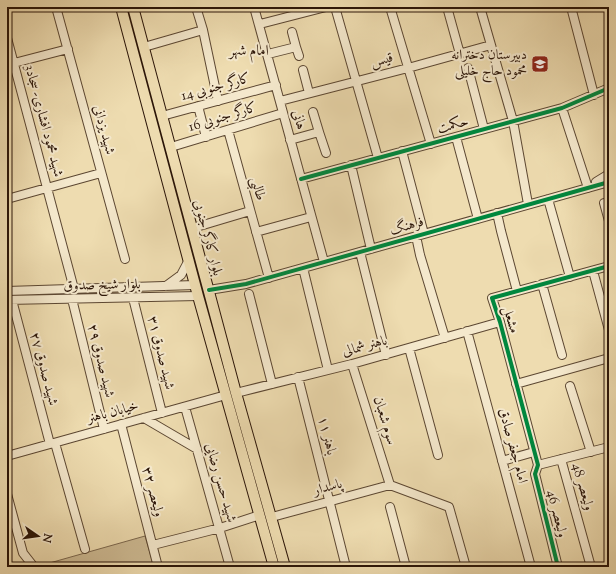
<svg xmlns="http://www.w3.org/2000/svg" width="616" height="574" font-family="'Sorts Mill Goudy',Amiri,serif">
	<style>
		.green { fill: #cdba93; stroke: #7c684e }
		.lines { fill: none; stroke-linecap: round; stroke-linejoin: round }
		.minor-casing { stroke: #5c4732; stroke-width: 10 }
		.major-casing { stroke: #2b1508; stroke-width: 12 }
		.minor { stroke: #f4e8cc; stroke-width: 8 }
		.major { stroke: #eedcb0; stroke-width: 10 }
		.cycleway-casing { stroke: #f4e8cc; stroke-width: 6 }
		.cycleway { stroke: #00873e; stroke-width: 4 }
		.labels { text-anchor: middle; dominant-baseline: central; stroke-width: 4; stroke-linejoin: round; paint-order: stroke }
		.poi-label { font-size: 14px; fill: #2b1508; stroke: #f4e8cc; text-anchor: end }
		.street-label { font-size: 14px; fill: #2b1508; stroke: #f4e8cc }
		.neighbourhood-label { font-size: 15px; fill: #2b1508; stroke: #f4e8cc }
	</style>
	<rect width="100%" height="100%" fill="#eedcb0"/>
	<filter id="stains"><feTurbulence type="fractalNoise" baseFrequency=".005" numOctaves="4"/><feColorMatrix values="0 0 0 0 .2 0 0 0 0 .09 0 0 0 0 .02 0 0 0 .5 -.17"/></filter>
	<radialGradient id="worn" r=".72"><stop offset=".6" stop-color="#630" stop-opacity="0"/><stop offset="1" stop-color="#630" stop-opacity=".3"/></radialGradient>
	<path class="green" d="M 145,536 L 154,567 L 47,567 L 46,564 Z"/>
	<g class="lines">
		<g class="minor-casing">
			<path id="minor" d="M 56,7 L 125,259
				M 196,7 L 203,30 L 218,101
				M 254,7 L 324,262
				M 335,7 L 378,158
				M 390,7 L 431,144
				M 447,7 L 460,54
				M 480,7 L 513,121 L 528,204
				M 571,7 L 594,95
				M 260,24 L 326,7
				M 292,32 L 296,47
				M 7,38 L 74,289
				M 144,47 L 203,30
				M 268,54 L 296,47 L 299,56
				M 14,63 L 68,49
				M 468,68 L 484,129
				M 303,70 L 309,93
				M 280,101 L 408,68 L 491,45
				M 198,106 L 206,137
				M 562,108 L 588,188
				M 162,116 L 276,85
				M 228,130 L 269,278
				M 319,132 L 326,153
				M 456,137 L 478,219
				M 290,140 L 319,132 L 313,112
				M 171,147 L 283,113
				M 402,151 L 424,234
				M 351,165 L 371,249
				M 301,179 L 562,108 L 609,88
				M 596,182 L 609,174
				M 7,199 L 101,173
				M 548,199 L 570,277
				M 604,203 L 609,221
				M 497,213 L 501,231 L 517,291
				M 193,228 L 250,211
				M 256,232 L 311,217
				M 416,236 L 420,255 L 445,338
				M 360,252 L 386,355
				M 303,268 L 328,370
				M 593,271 L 609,330
				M 542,284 L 562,355
				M 166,286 L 181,275 L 189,260
				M 209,290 L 246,284 L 609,182
				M 7,291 L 195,285
				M 249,294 L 272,384
				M 133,298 L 162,413
				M 72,299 L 104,429
				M 7,300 L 198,296
				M 12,300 L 50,444
				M 467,331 L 531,567
				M 409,348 L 438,455
				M 352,364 L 390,485
				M 298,377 L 346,567
				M 516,384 L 609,358
				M 570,386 L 591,452
				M 236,393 L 352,364 L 500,322
				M 185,407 L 230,567
				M 144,418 L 197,449
				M 121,424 L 158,567
				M 55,443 L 85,549
				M 7,456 L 226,395
				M 561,459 L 591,567
				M 502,461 L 534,452
				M 538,465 L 609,447
				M 390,485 L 449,507 L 466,567
				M 7,494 L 23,553 L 34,567
				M 390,507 L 406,567
				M 272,517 L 390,485
				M 153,545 L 220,528 L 260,515
				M 558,567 L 535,474 L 538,465 L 500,322 L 492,298 L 609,266"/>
		</g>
		<g class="major-casing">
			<path id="major" d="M 121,7 L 198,296 L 274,567
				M 133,7 L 236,393 L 285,567"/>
		</g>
		<use href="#minor" class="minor"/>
		<use href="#major" class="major"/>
		<g class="cycleway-casing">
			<path id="cycleway" d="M 301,179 L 562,108 L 609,88
				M 209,290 L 246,284 L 609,182
				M 558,567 L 535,474 L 538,465 L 500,322 L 492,298 L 609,266"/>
		</g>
		<use href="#cycleway" class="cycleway"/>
	</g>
	<defs>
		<g id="school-square" transform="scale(0.9)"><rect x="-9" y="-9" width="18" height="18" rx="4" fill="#8f2418" stroke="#f4e8cc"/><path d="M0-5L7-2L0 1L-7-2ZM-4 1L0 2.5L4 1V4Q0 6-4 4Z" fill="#fff"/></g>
	</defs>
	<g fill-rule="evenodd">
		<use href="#school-square" x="540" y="64"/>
	</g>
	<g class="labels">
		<g class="poi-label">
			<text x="527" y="56">دبيرستان دخترانه<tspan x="527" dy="16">محمود حاج خلیلی</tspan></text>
		</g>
		<g class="street-label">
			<text transform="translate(382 61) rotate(-15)">قیس</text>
			<text transform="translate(216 88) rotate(-15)">کارگر جنوبی 14</text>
			<text transform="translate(223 118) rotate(-17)">کارگر جنوبی 16</text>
			<text transform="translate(298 120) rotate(74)">هانی</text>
			<text transform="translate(43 121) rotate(75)">شهید محمود افشاری- سجاد3</text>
			<text transform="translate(453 126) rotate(-15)">حکمت</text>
			<text transform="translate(103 130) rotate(75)">شهید یزدانی</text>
			<text transform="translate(257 189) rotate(75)">طالبی</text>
			<text transform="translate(407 227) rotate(-16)">فرهنگ</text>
			<text transform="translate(207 238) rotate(75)">بلوار کارگر جنوبی</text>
			<text transform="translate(102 286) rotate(-1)">بلوار شیخ صدوق</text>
			<text transform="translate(510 320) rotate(74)">مشعل</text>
			<text transform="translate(365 347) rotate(-15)">باهنر شمالی</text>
			<text transform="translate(160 353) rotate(76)">شهید صدوق ۳۱</text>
			<text transform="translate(100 361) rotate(76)">شهید صدوق ۲۹</text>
			<text transform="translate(43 369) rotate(75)">شهید صدوق ۲۷</text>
			<text transform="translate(113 413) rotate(-15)">خیابان باهنر</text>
			<text transform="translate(384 421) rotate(73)">سوم شعبان</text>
			<text transform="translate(326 436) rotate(76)">باهنر ۱۱</text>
			<text transform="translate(512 446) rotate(75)">امام جعفر صادق</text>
			<text transform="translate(220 483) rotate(74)">شهید حسن رضایی</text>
			<text transform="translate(582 487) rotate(74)">ولیعصر 48</text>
			<text transform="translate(328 488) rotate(-15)">پاسدار</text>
			<text transform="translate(152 492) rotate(75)">ولیعصر ۳۲</text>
			<text transform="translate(556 514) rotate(76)">ولیعصر 46</text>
		</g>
		<g class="neighbourhood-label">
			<text x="249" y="51">امام شهر</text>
		</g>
	</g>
	<rect width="616" height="574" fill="none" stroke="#eedcb0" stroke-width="24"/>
	<rect x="8" y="8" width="600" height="558" fill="none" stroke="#2b1508" stroke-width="2"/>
	<rect x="12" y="12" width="592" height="550" fill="none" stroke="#2b1508"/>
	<g transform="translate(38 536) rotate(103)" stroke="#f4e8cc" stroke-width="3" paint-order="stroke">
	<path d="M0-3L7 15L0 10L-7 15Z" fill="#2b1508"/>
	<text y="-6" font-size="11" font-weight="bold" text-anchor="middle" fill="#2b1508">N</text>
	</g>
	<rect width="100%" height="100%" filter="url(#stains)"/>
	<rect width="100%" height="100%" fill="url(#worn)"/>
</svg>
